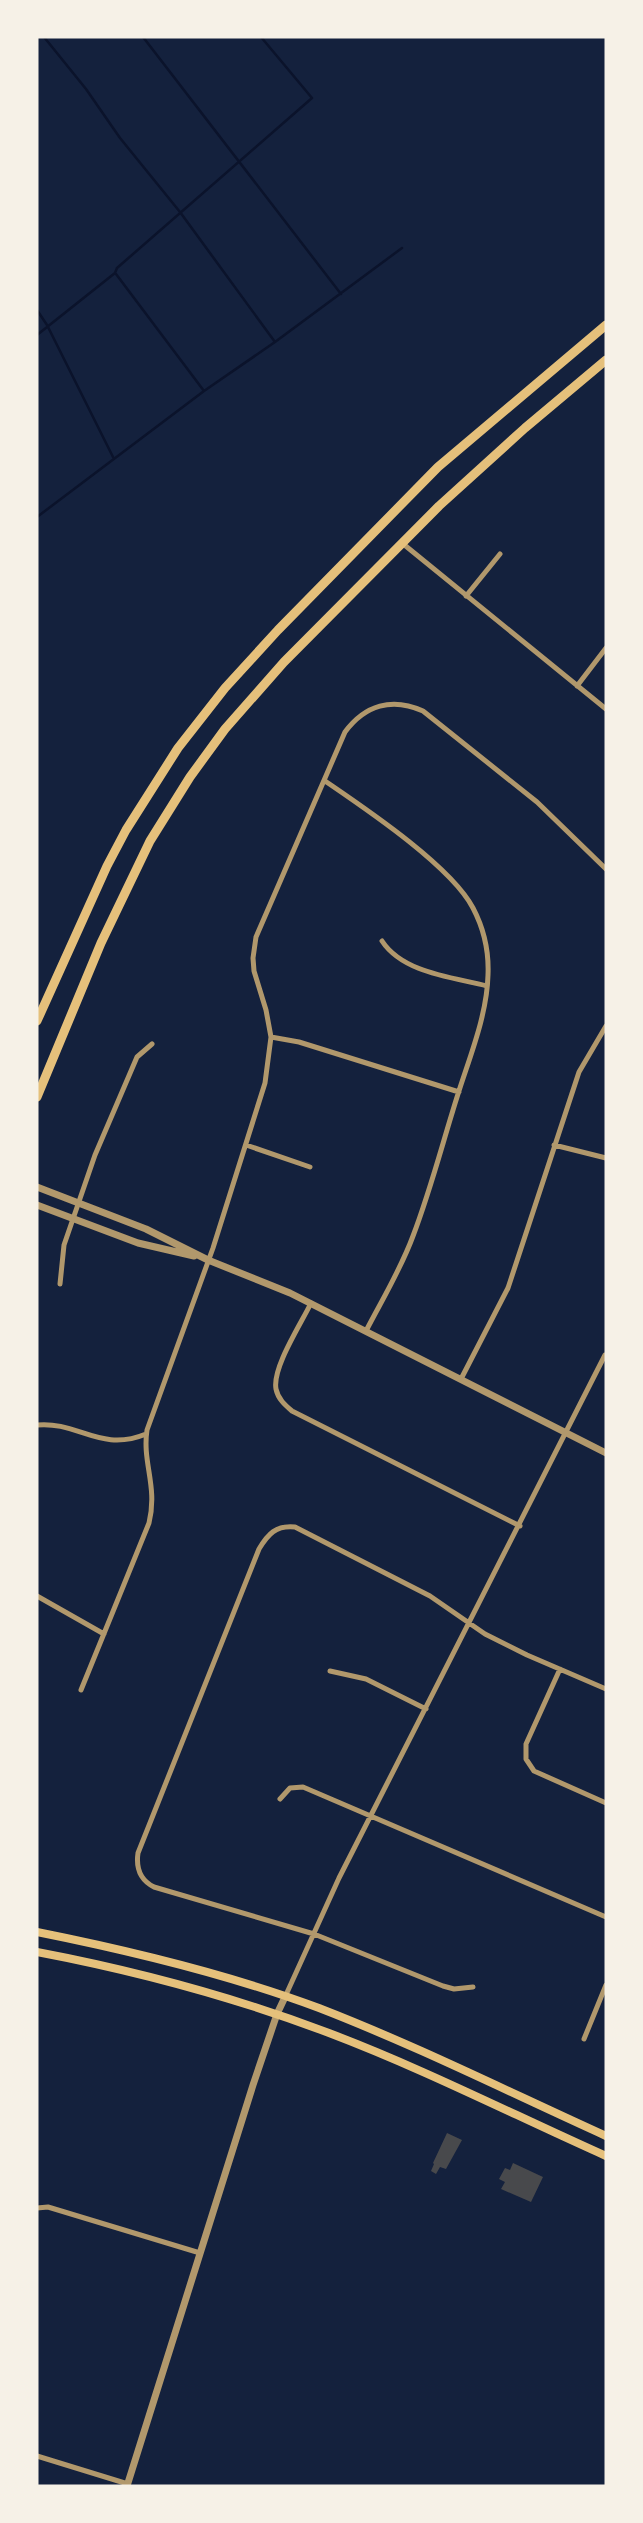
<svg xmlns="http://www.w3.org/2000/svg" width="643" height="2523" font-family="'PT Sans',sans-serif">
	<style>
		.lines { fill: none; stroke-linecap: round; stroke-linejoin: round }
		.stream { stroke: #0b132b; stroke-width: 2.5 }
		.building { fill: #48494c }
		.minor { stroke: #b1986c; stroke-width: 5 }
		.tertiary { stroke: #b1986c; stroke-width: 7 }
		.secondary { stroke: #e5c07b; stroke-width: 8 }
		.trunk { stroke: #e5c07b; stroke-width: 9 }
	</style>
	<rect width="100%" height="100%" fill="#14213d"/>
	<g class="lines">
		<path class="stream" d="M 44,37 L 86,89 L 120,138 L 180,212 L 275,342
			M 143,37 L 341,294
			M 116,274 L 204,391
			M 37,310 L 47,325 L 114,459
			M 37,335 L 115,273 L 117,268 L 312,98 L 261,37
			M 37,517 L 204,391 L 275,342 L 402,248"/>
	</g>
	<path class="building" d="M 447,2133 L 462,2140 L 446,2169 L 440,2167 L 436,2174 L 431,2171 L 434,2164 L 433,2163 Z
		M 513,2163 L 543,2177 L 531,2202 L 501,2189 L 505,2182 L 499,2179 L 505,2168 L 510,2170 Z"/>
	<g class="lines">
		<path class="minor" d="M 402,543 L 606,709
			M 466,596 L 500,554
			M 577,686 L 606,648
			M 325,781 C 366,809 451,866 473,908 C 484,929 489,952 488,975 C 487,1015 470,1056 458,1094 C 443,1141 431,1189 413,1236 C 401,1269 382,1300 366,1331
			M 382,941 C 403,973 452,977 487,986
			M 271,1037 L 299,1042 L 459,1092
			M 246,1145 L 310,1167
			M 554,1145 L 606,1158
			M 60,1284 L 64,1245 L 95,1155 L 137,1057 L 152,1044
			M 311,1303 C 301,1324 272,1368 276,1389 C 278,1399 285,1405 292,1411 L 520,1526
			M 461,1379 L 508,1288 L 579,1072 L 606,1026
			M 37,1425 C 78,1421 100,1453 146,1434
			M 37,1596 L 104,1634
			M 560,1669 L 526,1744 L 526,1759 L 534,1771 L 606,1803
			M 330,1671 L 366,1679 L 426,1709
			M 81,1690 L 149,1523 C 158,1486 142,1463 147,1430 L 213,1248 L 265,1083 L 271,1037 L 266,1010 L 254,971 L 253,958 L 256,937 L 345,732 C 365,705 392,697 423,711 L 537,802 L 606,869
			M 280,1799 L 290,1788 L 303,1787 L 606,1917
			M 473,1987 L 454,1989 L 443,1986 L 314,1934 L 154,1887 C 140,1880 136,1867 138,1853 L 259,1549 C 268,1534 276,1525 295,1527 L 430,1596 L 485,1634 L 527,1655 L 606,1689
			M 285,1997 L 339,1878 L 605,1355
			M 584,2039 L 606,1985
			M 37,2208 L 48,2207 L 200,2253
			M 37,2456 L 128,2484"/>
		<path class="tertiary" d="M 37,1187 L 146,1229 L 208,1260 L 290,1293 L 606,1453
			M 37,1205 L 138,1243 L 194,1256
			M 127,2486 L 253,2085 L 277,2014 L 285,1997"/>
		<path class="secondary" d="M 37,1932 C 132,1951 228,1974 319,2008 C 417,2046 511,2093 606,2136
			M 37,1952 C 137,1971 234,1997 329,2033 C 424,2069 514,2115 606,2156"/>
		<path class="trunk" d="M 37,1021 L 107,866 L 126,830 L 178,748 L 225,688 L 278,630 L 438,467 L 606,325
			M 37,1097 L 101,943 L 150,841 L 190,777 L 225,729 L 284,662 L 439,506 L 525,428 L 606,360"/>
	</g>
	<rect width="643" height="2523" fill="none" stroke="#f6f1e7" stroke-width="77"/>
</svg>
